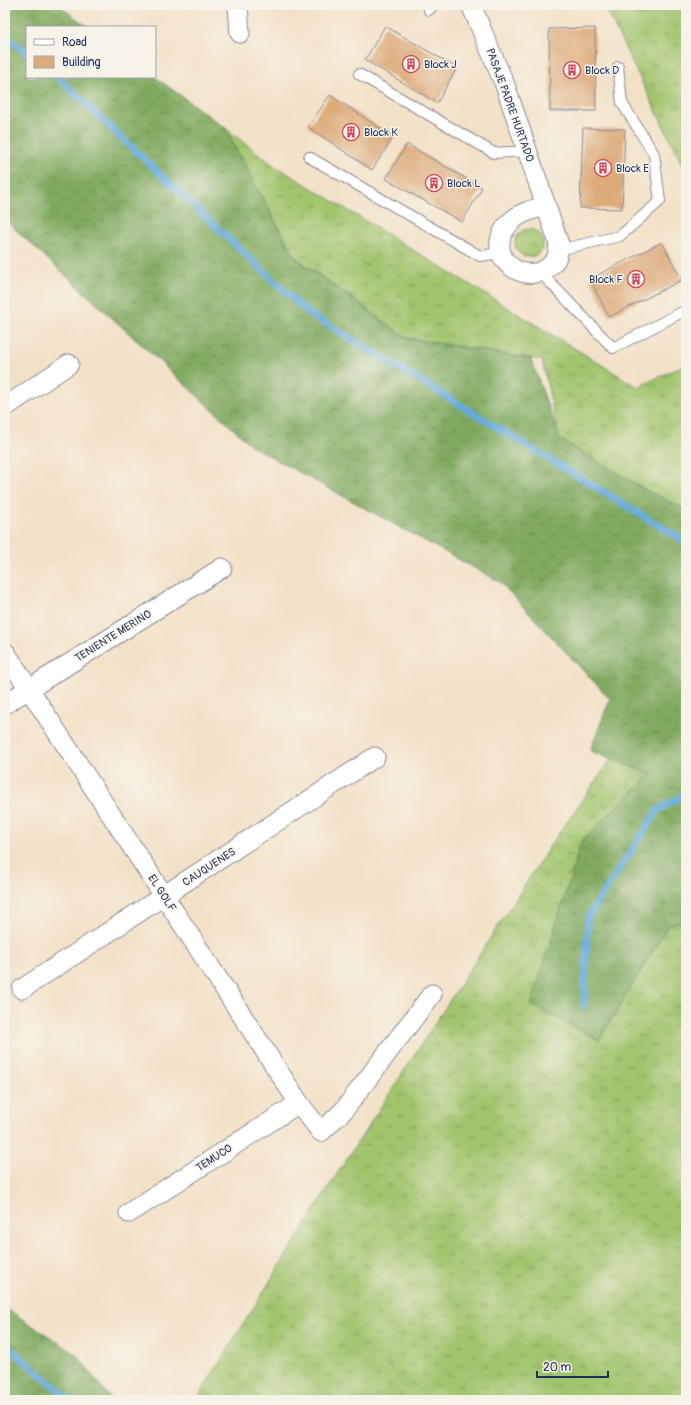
<svg xmlns="http://www.w3.org/2000/svg" width="691" height="1405" font-family="Pangolin,sans-serif">
	<style>
		.grass { fill: url(#grass-tufts); stroke: #5e7a66 }
		.forest { fill: url(#forest-crowns); stroke: #4e6c5f }
		.lines { fill: none; stroke-linecap: round; stroke-linejoin: round }
		.stream { stroke: #65aadb; stroke-width: 7 }
		.building { fill: #ddaa7a }
		.lane-casing { stroke: #878892; stroke-width: 12 }
		.street-casing { stroke: #878892; stroke-width: 21 }
		.lane { stroke: #fff; stroke-width: 10 }
		.street { stroke: #fff; stroke-width: 19 }
		.labels { text-anchor: middle; dominant-baseline: central; stroke-width: 3; stroke-linejoin: round; paint-order: stroke }
		.poi-label { font-size: 11px; fill: #1b2f5e; stroke: #f7f3e8; text-anchor: start }
		.street-label { font-size: 11px; fill: #1b2f5e; stroke: #f7f3e8 }
	</style>
	<defs>
		<pattern id="grass-tufts" width="24" height="20" patternUnits="userSpaceOnUse"><rect width="24" height="20" fill="#a2c46d"/><path d="M3 7l-1-3M5 7V3M7 7l1-3M15 17l-1-3M17 17v-4M19 17l1-3" fill="none" stroke="#83a05d"/></pattern>
		<pattern id="forest-crowns" width="20" height="18" patternUnits="userSpaceOnUse"><rect width="20" height="18" fill="#81aa60"/><path d="M2 6a3 3 0 1 1 6 0M12 15a3 3 0 1 1 6 0" fill="none" stroke="#698b52"/></pattern>
	</defs>
	<rect width="100%" height="100%" fill="#f7f3e8"/>
	<filter id="ink" filterUnits="userSpaceOnUse"><feTurbulence type="fractalNoise" baseFrequency=".025" numOctaves="2"/><feDisplacementMap in="SourceGraphic" scale="8" xChannelSelector="R" yChannelSelector="G"/><feConvolveMatrix kernelMatrix="1 2 1 2 8 2 1 2 1" color-interpolation-filters="sRGB"/></filter>
	<filter id="wash" filterUnits="userSpaceOnUse"><feTurbulence type="fractalNoise" baseFrequency=".012" numOctaves="4" result="noise"/><feDisplacementMap in="SourceGraphic" scale="16" xChannelSelector="R" yChannelSelector="G"/><feGaussianBlur stdDeviation="0.9" result="paint"/><feColorMatrix in="noise" values="0 0 0 0 0 0 0 0 0 0 0 0 0 0 0 0 0 1.4 0 .05"/><feComposite in="paint" operator="in"/></filter>
	<g filter="url(#wash)">
		<rect width="100%" height="100%" fill="#f3e1c7"/>
		<path class="grass" d="M 604,5 L 686,6 L 686,172 Z
			M 224,127 L 272,164 L 638,387 L 686,364 L 686,510 L 646,490 L 559,439 L 542,360 L 407,338 L 295,257 Z
			M515 243a14 14 0 1 1 28 0a14 14 0 1 1-28 0Z
			M 686,654 L 686,1400 L 196,1400 L 332,1182 L 552,843 Z"/>
		<path class="forest" d="M 5,5 L 58,5 L 88,27 L 27,27 L 27,77 L 155,77 L 224,127 L 295,258 L 407,338 L 531,359 L 560,439 L 646,490 L 686,510 L 686,919 L 668,926 L 599,1040 L 531,1005 L 582,840 L 651,774 L 590,751 L 610,699 L 500,582 L 253,447 L 5,220 Z
			M 5,1308 L 75,1353 L 112,1400 L 5,1400 Z"/>
		<g class="lines">
			<path class="stream" d="M 5,36 L 27,53
				M 57,77 L 307,312 L 686,542
				M 584,1006 L 588,917 L 658,810 L 686,794
				M 5,1344 L 70,1400"/>
		</g>
		<g id="blocks">
			<path class="building" d="M 385,26 L 457,68 L 437,103 L 365,60 Z
				M 595,28 L 596,111 L 550,111 L 549,29 Z
				M 330,95 L 394,137 L 372,170 L 308,127 Z
				M 583,128 L 625,129 L 622,209 L 580,208 Z
				M 407,144 L 482,188 L 462,222 L 386,179 Z
				M 662,242 L 682,280 L 609,317 L 590,279 Z"/>
		</g>
	</g>
	<g filter="url(#ink)">
		<use href="#blocks" fill-opacity="0" stroke="#878892" stroke-width="1"/>
		<g class="lines">
			<g class="lane-casing">
				<path id="lane" d="M 429,10 L 433,5
					M 359,74 L 494,153 L 528,151
					M 309,157 L 480,256 L 501,253
					M 558,250 L 620,236 L 660,201 L 654,154 L 622,103 L 618,67
					M 539,271 L 613,348 L 686,310"/>
			</g>
			<g class="street-casing">
				<path id="street" d="M 238,5 L 240,33
					M 471,5 L 505,85 L 559,244 C 558,249 558,256 556,259 C 531,296 473,254 514,219 C 522,212 535,209 545,206
					M 5,407 L 69,364
					M 5,652 L 299,1103 L 321,1132 L 344,1110 L 432,994
					M 5,704 L 222,568
					M 22,989 L 375,757
					M 129,1213 L 299,1103"/>
			</g>
			<use href="#lane" class="lane"/>
			<use href="#street" class="street"/>
		</g>
	</g>
	<defs>
		<g id="building-ring" transform="scale(0.9)"><circle r="9.5" fill="#f7f3e8" stroke="#d1495b" stroke-width="1.5"/><path d="M-4-6H4V6H1V3H-1V6H-4ZM-2.5-4.3h1.7v1.8h-1.7ZM.8-4.3h1.7v1.8H.8ZM-2.5-1h1.7V.8h-1.7ZM.8-1h1.7V.8H.8Z" fill="#d1495b"/></g>
	</defs>
	<g fill-rule="evenodd">
		<use href="#building-ring" x="411" y="64"/>
		<use href="#building-ring" x="572" y="70"/>
		<use href="#building-ring" x="351" y="132"/>
		<use href="#building-ring" x="603" y="168"/>
		<use href="#building-ring" x="434" y="183"/>
		<use href="#building-ring" x="636" y="279"/>
	</g>
	<g class="labels">
		<g class="poi-label">
			<text x="424" y="64">Block J</text>
			<text x="585" y="70">Block D</text>
			<text x="364" y="132">Block K</text>
			<text x="616" y="168">Block E</text>
			<text x="447" y="183">Block L</text>
			<text x="623" y="279" text-anchor="end">Block F</text>
		</g>
		<g class="street-label">
			<text transform="translate(510 105) rotate(70)">PASAJE PADRE HURTADO</text>
			<text transform="translate(113 636) rotate(-32)">TENIENTE MERINO</text>
			<text transform="translate(209 867) rotate(-33)">CAUQUENES</text>
			<text transform="translate(162 893) rotate(57)">EL GOLF</text>
			<text transform="translate(214 1158) rotate(-33)">TEMUCO</text>
		</g>
	</g>
	<rect width="691" height="1405" fill="none" stroke="#f7f3e8" stroke-width="20"/>
	<rect x="26" y="26" width="130" height="52" fill="#f7f3e8" stroke="#9fa5b1"/>
	<rect x="34" y="39" width="20" height="6" fill="#ffffff" stroke="#9fa5b1"/>
	<text x="62" y="46" font-size="12" fill="#1b2f5e">Road</text>
	<rect x="34" y="56" width="20" height="12" fill="#ddaa7a" stroke="#9fa5b1"/>
	<text x="62" y="66" font-size="12" fill="#1b2f5e">Building</text>
	<path d="M537 1371v6h71v-6" fill="none" stroke="#1b2f5e" stroke-width="2"/>
	<text x="543" y="1371" font-size="12" fill="#1b2f5e" stroke="#f7f3e8" stroke-width="3" paint-order="stroke">20 m</text>
</svg>
